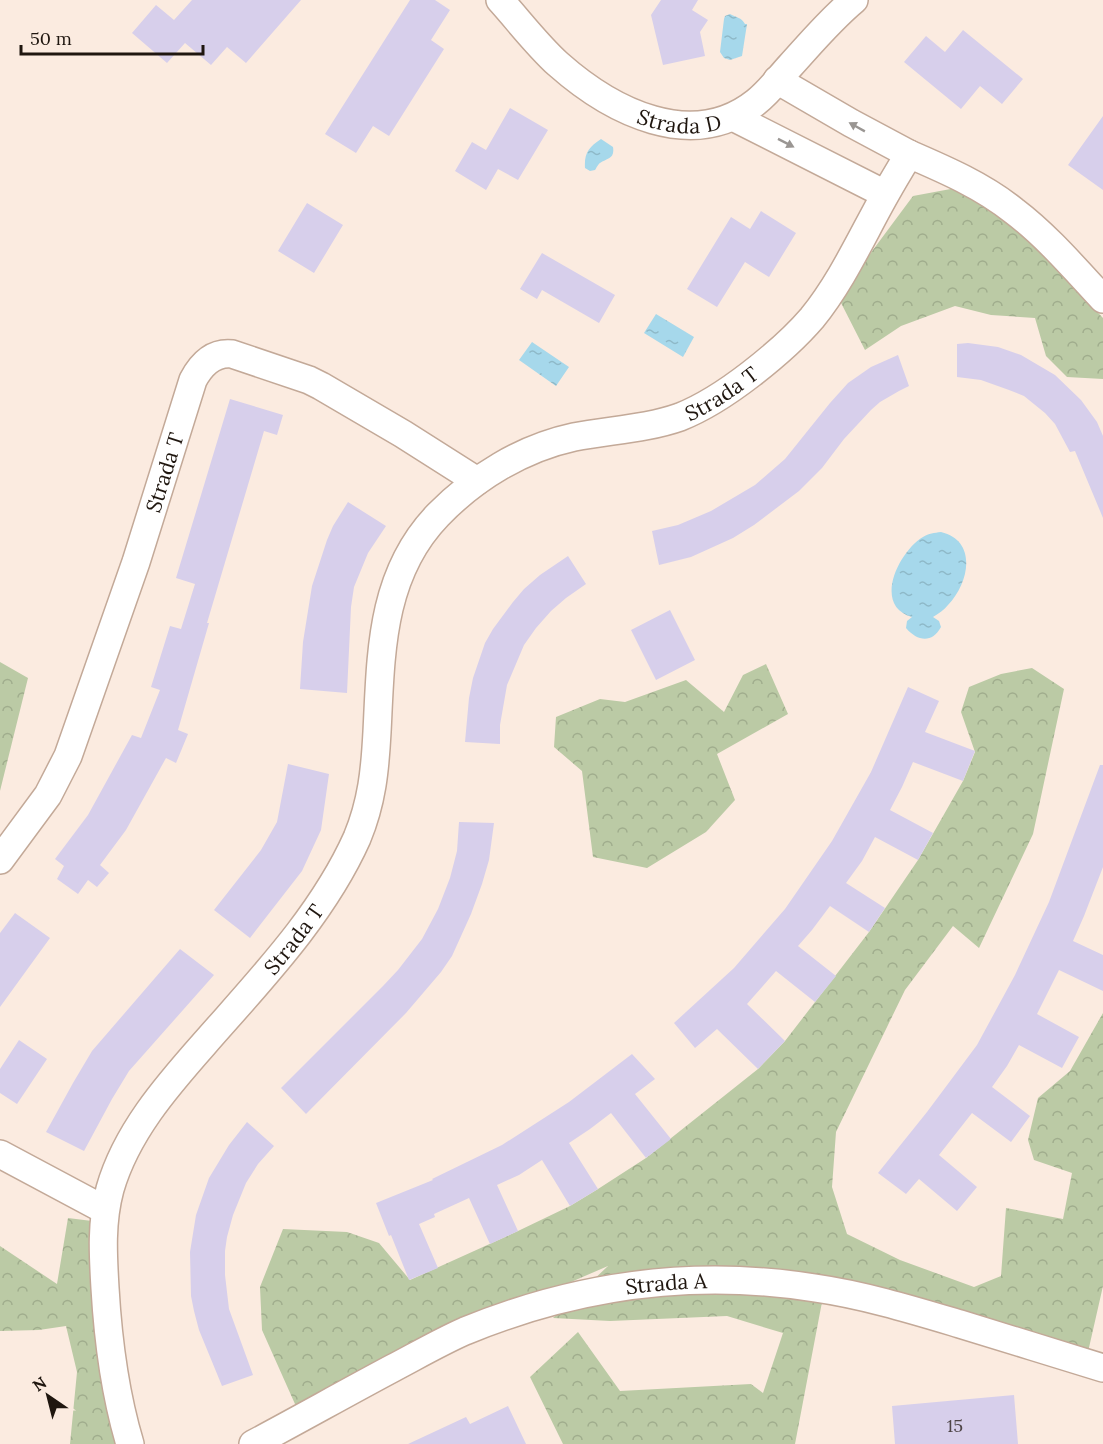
<svg xmlns="http://www.w3.org/2000/svg" width="1103" height="1444" font-family="Lora,serif">
	<style>
		.forest { fill: url(#forest-crowns) }
		.water { fill: url(#water-ripples) }
		.building { fill: #d7cfeb }
		.lines { fill: none; stroke-linecap: round; stroke-linejoin: round }
		.street-casing { stroke: #c3a998; stroke-width: 30 }
		.street { stroke: #fff; stroke-width: 27 }
		.oneway { fill: #9a9693 }
		.labels { text-anchor: middle; dominant-baseline: central; stroke-width: 4.5; stroke-linejoin: round; paint-order: stroke }
		.number-label { font-size: 18px; fill: #4d4446 }
		.street-label { font-size: 21px; fill: #1f160f; stroke: #fbebe0 }
	</style>
	<defs>
		<pattern id="forest-crowns" width="20" height="18" patternUnits="userSpaceOnUse" patternTransform="scale(1.5)"><rect width="20" height="18" fill="#bbcaa5"/><path d="M2 6a3 3 0 1 1 6 0M12 15a3 3 0 1 1 6 0" fill="none" stroke="#a0ad8d"/></pattern>
		<pattern id="water-ripples" width="26" height="14" patternUnits="userSpaceOnUse" patternTransform="scale(1.5)"><rect width="26" height="14" fill="#a6d8eb"/><path d="M2 4q2-2 4 0t4 0M15 11q2-2 4 0t4 0" fill="none" stroke="#8eb9c8"/></pattern>
	</defs>
	<rect width="100%" height="100%" fill="#fbebe0"/>
	<path class="forest" d="M 956,188 L 1019,230 L 1103,318 L 1103,379 L 1067,377 L 1046,356 L 1035,318 L 991,315 L 955,306 L 901,326 L 865,350 L 838,297 L 913,196 Z
		M 0,662 L 28,678 L 0,791 Z
		M 766,664 L 788,714 L 717,754 L 735,800 L 706,832 L 647,868 L 593,857 L 582,771 L 554,747 L 556,717 L 600,699 L 625,702 L 686,680 L 724,712 L 743,675 Z
		M 1032,668 L 1064,689 L 1033,834 L 979,948 L 953,926 L 905,990 L 836,1132 L 832,1187 L 847,1234 L 900,1260 L 974,1287 L 1001,1276 L 1006,1208 L 1063,1219 L 1072,1173 L 1034,1160 L 1028,1140 L 1038,1098 L 1070,1071 L 1103,1013 L 1103,1286 L 1088,1352 L 826,1281 L 795,1444 L 563,1444 L 530,1377 L 578,1332 L 620,1391 L 751,1384 L 763,1393 L 783,1333 L 727,1316 L 610,1321 L 553,1318 L 608,1266 L 372,1368 L 299,1413 L 262,1330 L 260,1287 L 283,1229 L 347,1232 L 379,1243 L 410,1280 L 518,1231 L 570,1206 L 598,1189 L 646,1158 L 758,1069 L 785,1041 L 869,932 L 918,860 L 963,781 L 975,752 L 961,712 L 969,687 L 1001,674 Z
		M 68,1218 L 92,1221 L 128,1444 L 70,1444 L 77,1372 L 66,1326 L 39,1330 L 0,1331 L 0,1246 L 57,1284 Z"/>
	<path class="water" d="M 730,14 C 737,18 741,17 745,24 L 747,24 L 742,56 L 730,60 L 724,58 L 720,52 L 724,19 L 725,16 Z
		M 601,139 L 613,147 C 615,159 607,158 600,163 C 598,164 596,169 595,170 L 590,171 L 585,168 C 584,153 589,147 601,139 Z
		M 656,314 L 694,337 L 683,357 L 644,333 Z
		M 532,342 L 569,367 L 556,386 L 519,360 Z
		M 941,532 C 978,541 969,583 948,605 C 944,610 939,613 933,617 L 939,621 L 941,627 C 932,644 917,641 906,628 L 907,621 L 912,617 C 872,606 899,551 923,537 C 929,533 934,533 941,532 Z"/>
	<path class="building" d="M 192,0 L 301,0 L 246,63 L 227,47 L 211,65 L 185,43 L 167,63 L 132,33 L 156,5 L 174,20 Z
		M 410,0 L 435,0 L 450,10 L 431,40 L 444,49 L 389,136 L 373,126 L 356,153 L 325,134 Z
		M 661,0 L 698,0 L 692,10 L 708,20 L 700,32 L 705,56 L 663,65 L 651,15 Z
		M 963,30 L 1023,79 L 1002,104 L 980,86 L 961,109 L 904,62 L 926,36 L 945,52 Z
		M 510,108 L 548,130 L 518,180 L 498,169 L 486,190 L 455,171 L 472,142 L 486,150 Z
		M 1103,116 L 1103,190 L 1068,165 Z
		M 307,203 L 343,225 L 314,273 L 278,251 Z
		M 761,211 L 796,233 L 769,277 L 745,262 L 717,307 L 687,289 L 731,217 L 750,229 Z
		M 542,253 L 615,295 L 599,323 L 542,290 L 537,299 L 520,289 Z
		M 968,343 L 998,347 L 1021,355 L 1055,375 L 1081,400 L 1097,422 L 1103,436 L 1103,518 L 1075,451 L 1070,452 L 1055,424 L 1045,413 L 1024,396 L 1009,390 L 981,380 L 957,377 L 957,344 Z
		M 898,355 L 909,386 L 899,391 L 880,402 L 871,410 L 844,439 L 822,468 L 799,491 L 754,525 L 733,538 L 691,557 L 659,565 L 652,531 L 678,525 L 711,511 L 755,485 L 785,459 L 830,403 L 848,383 L 871,367 Z
		M 230,399 L 283,415 L 277,435 L 264,431 L 207,623 L 209,623 L 178,730 L 188,734 L 176,763 L 166,758 L 126,830 L 100,865 L 109,873 L 97,887 L 88,880 L 78,894 L 57,879 L 64,866 L 55,859 L 88,815 L 132,735 L 141,738 L 160,690 L 151,687 L 170,626 L 181,629 L 195,584 L 176,578 Z
		M 348,502 L 386,526 L 368,553 L 354,587 L 351,607 L 347,693 L 300,689 L 303,642 L 312,586 L 327,540 L 333,526 Z
		M 568,556 L 586,584 L 566,598 L 551,611 L 536,628 L 524,645 L 507,685 L 500,725 L 500,744 L 465,742 L 469,698 L 473,678 L 485,643 L 493,629 L 513,602 L 524,589 L 540,575 Z
		M 670,610 L 695,660 L 656,680 L 631,630 Z
		M 908,687 L 939,701 L 925,732 L 975,751 L 963,781 L 913,762 L 902,787 L 890,810 L 933,833 L 918,860 L 875,837 L 862,861 L 846,883 L 885,908 L 869,932 L 830,906 L 812,930 L 798,946 L 836,976 L 815,1002 L 776,971 L 747,1004 L 785,1041 L 758,1069 L 717,1029 L 695,1048 L 674,1023 L 734,968 L 785,909 L 832,841 L 871,772 Z
		M 288,764 L 329,774 L 321,830 L 302,871 L 250,938 L 214,910 L 261,850 L 277,822 Z
		M 1100,765 L 1103,765 L 1103,867 L 1084,916 L 1073,941 L 1103,955 L 1103,991 L 1059,970 L 1037,1014 L 1079,1037 L 1062,1068 L 1019,1045 L 1007,1066 L 992,1087 L 1030,1116 L 1011,1142 L 972,1113 L 939,1155 L 977,1187 L 957,1211 L 919,1179 L 906,1194 L 878,1173 L 927,1112 L 977,1045 L 1015,975 L 1049,902 Z
		M 459,822 L 494,823 L 489,860 L 482,884 L 471,914 L 452,956 L 441,972 L 406,1013 L 306,1114 L 281,1088 L 383,986 L 398,970 L 422,939 L 438,909 L 450,878 L 457,851 Z
		M 15,913 L 50,938 L 0,1007 L 0,933 Z
		M 180,949 L 214,975 L 129,1071 L 112,1099 L 84,1151 L 46,1132 L 73,1083 L 92,1051 Z
		M 19,1040 L 47,1059 L 17,1104 L 0,1093 L 0,1069 Z
		M 632,1054 L 655,1079 L 635,1094 L 671,1139 L 646,1158 L 611,1113 L 590,1129 L 569,1143 L 598,1189 L 570,1206 L 542,1160 L 519,1175 L 497,1185 L 518,1231 L 490,1244 L 469,1198 L 434,1214 L 435,1217 L 419,1224 L 438,1268 L 409,1280 L 391,1235 L 389,1236 L 376,1203 L 433,1180 L 432,1179 L 502,1145 L 569,1102 Z
		M 247,1122 L 274,1146 L 258,1164 L 246,1183 L 233,1215 L 227,1237 L 225,1251 L 225,1275 L 229,1309 L 253,1375 L 222,1386 L 199,1330 L 194,1311 L 191,1296 L 190,1252 L 196,1215 L 209,1178 L 229,1145 Z
		M 1014,1395 L 1018,1444 L 895,1444 L 892,1406 Z
		M 508,1406 L 526,1444 L 408,1444 L 466,1417 L 470,1424 Z"/>
	<g class="lines">
		<g class="street-casing">
			<g id="street">
				<path id="s1" d="M 500,0 C 519,21 537,45 558,64 C 611,111 692,153 756,102 C 769,92 779,78 790,66 C 811,43 830,20 854,0"/>
				<path d="M 777,80 L 851,123 L 909,154"/>
				<path d="M 733,117 L 885,194"/>
				<path id="s2" d="M 0,860 L 48,795 L 68,756 L 136,562 L 193,380 C 201,365 213,352 232,354 L 309,380 L 321,386 L 403,434 L 477,481"/>
				<path d="M 0,1154 L 105,1210"/>
				<path id="s3" d="M 130,1444 C 115,1394 108,1340 105,1288 C 103,1255 101,1222 110,1189 C 126,1133 166,1087 204,1044 C 260,980 322,916 357,838 C 372,802 375,770 377,732 C 381,654 380,575 438,515 C 475,477 523,448 574,437 C 609,430 646,429 680,417 C 705,407 729,391 751,374 C 773,357 794,339 812,318 C 842,281 861,238 884,197 C 892,182 901,168 909,154 C 946,170 983,186 1014,211 C 1047,236 1075,269 1103,299"/>
				<path id="s4" d="M 253,1444 C 300,1419 346,1393 393,1368 C 416,1356 440,1342 465,1331 C 577,1285 695,1269 815,1288 C 864,1295 913,1310 960,1324 C 1008,1339 1055,1353 1103,1368"/>
			</g>
		</g>
		<use href="#street" class="street"/>
	</g>
	<defs><path id="oneway-solid" d="M-6-.8H1V-3.2L6.5 0L1 3.2V.8H-6Z" transform="scale(1.5)"/></defs>
	<g class="oneway">
		<use href="#oneway-solid" transform="translate(857 127) rotate(-151)"/>
		<use href="#oneway-solid" transform="translate(786 143) rotate(27)"/>
	</g>
	<g class="labels">
		<g class="number-label">
			<text x="955" y="1425">15</text>
		</g>
		<g class="street-label">
			<text stroke="none"><textPath href="#s1" startOffset="224">Strada D</textPath></text>
			<text stroke="none"><textPath href="#s3" startOffset="1344">Strada T</textPath></text>
			<text stroke="none"><textPath href="#s2" startOffset="424">Strada T</textPath></text>
			<text stroke="none"><textPath href="#s3" startOffset="570">Strada T</textPath></text>
			<text stroke="none"><textPath href="#s4" startOffset="448">Strada A</textPath></text>
		</g>
	</g>
	<g transform="translate(48 1396) rotate(325)" stroke="#fbebe0" stroke-width="4.5" paint-order="stroke">
	<path d="M0-4.5L10 22L0 15L-10 22Z" fill="#1f160f"/>
	<text y="-9" font-size="16" font-weight="bold" text-anchor="middle" fill="#1f160f">N</text>
	</g>
	<path d="M21 45v9h182v-9" fill="none" stroke="#1f160f" stroke-width="3"/>
	<text x="30" y="45" font-size="18" fill="#1f160f" stroke="#fbebe0" stroke-width="4.5" paint-order="stroke">50 m</text>
</svg>
